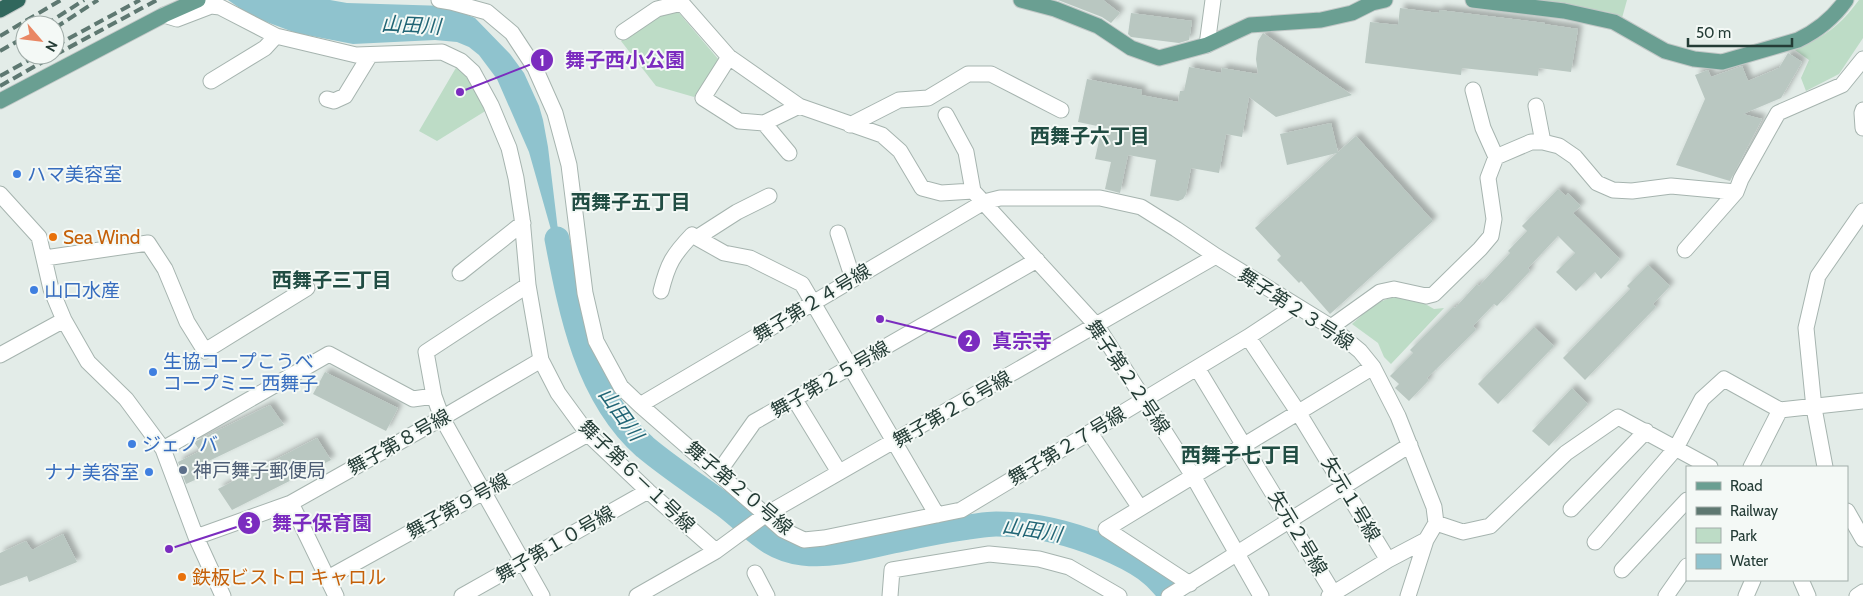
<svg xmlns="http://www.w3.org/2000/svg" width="1863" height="596" font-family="Cabin,'Noto Sans JP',sans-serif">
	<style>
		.green { fill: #bddcc6 }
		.water { fill: #8fc3ce }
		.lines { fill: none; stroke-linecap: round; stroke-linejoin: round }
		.river { stroke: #8fc3ce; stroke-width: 25 }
		.building { fill: #b9c7c1; filter: url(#shadow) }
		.minor-casing { stroke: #a6b4af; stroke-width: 17 }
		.major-casing { stroke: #c2c8c7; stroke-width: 17 }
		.highway-casing { stroke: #c2c8c7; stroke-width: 17 }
		.minor { stroke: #fff; stroke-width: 15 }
		.major { stroke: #6a9f92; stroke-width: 15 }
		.highway { stroke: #31675d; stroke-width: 15 }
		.rail { stroke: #5e7871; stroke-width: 4; stroke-dasharray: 10 5; stroke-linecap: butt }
		.shop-dot { fill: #3f7fe0; stroke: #f4f9f6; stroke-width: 2 }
		.food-dot { fill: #e8710a; stroke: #f4f9f6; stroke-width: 2 }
		.service-dot { fill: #5c6f8a; stroke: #f4f9f6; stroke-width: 2 }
		.labels { text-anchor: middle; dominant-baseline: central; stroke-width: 4; stroke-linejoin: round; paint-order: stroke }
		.shop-label { font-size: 19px; fill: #366cbe; stroke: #f4f9f6; text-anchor: start }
		.food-label { font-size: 19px; fill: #c56008; stroke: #f4f9f6; text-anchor: start }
		.street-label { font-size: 19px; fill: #243c36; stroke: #f4f9f6 }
		.service-label { font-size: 19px; fill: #4e5e75; stroke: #f4f9f6; text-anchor: start }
		.water-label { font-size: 20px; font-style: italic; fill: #216575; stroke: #f4f9f6 }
		.neighbourhood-label { font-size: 20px; font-weight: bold; fill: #214d43; stroke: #f4f9f6 }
		.leader { fill: none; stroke: #7b2cbf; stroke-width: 2 }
		.callout-dot { fill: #7b2cbf; stroke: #f4f9f6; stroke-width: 2 }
		.mark-label { font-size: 15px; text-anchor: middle; font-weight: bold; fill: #fff }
		.callout-label { font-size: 20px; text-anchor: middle; font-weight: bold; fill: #7b2cbf; stroke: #f4f9f6; stroke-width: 4; stroke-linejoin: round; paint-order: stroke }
	</style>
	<defs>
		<filter id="shadow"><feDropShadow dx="4.5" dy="-4.5" stdDeviation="2.5" flood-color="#0004"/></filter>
	</defs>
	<rect width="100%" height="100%" fill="#e3ece8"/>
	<path class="green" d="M 1522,0 L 1627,0 L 1622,18 L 1608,12 Z
		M 1859,0 L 1863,0 L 1863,38 L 1839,74 L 1806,91 L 1801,78 L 1809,60 L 1795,50 C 1825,36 1839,27 1859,0 Z
		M 660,13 L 679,13 L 719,60 L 694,97 L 656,86 L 621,41 Z
		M 457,66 L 469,74 L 487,110 L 437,141 L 419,131 Z
		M 1398,297 L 1420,301 L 1434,309 L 1444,308 L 1391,364 L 1384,357 L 1378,343 L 1352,324 C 1366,312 1379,298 1398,297 Z"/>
	<path class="water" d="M 228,0 L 330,0 L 347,3 L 446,6 L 475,18 L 510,54 L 524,73 L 539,106 L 543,120 L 548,147 L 563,272 L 529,152 L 497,79 L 479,55 L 469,47 L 457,42 L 435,40 L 353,44 L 296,33 L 251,16 Z"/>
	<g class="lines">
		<path class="river" d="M 557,239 C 571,312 587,396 645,447 C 670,468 698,486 724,505 C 751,525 767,549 803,553 C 836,557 871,545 903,539 C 925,534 946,530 968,527 C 977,526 987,524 996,524 C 1038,524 1078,535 1115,552 C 1128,558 1142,565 1153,575 C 1160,581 1166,589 1173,596"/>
	</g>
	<path class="building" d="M 1058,0 L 1103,0 L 1120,13 L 1111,23 L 1102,17 Z
		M 1400,8 L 1439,13 L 1439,10 L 1545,23 L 1544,24 L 1578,29 L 1571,72 L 1539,68 L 1538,76 L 1462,68 L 1461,75 L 1365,63 L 1370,22 L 1398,25 Z
		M 1131,13 L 1192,21 L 1189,40 L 1179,43 L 1131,37 L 1128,34 Z
		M 1263,33 L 1352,95 L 1276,117 L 1249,97 L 1242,137 L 1226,134 L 1219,173 L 1191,168 L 1186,194 L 1183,199 L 1178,201 L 1150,196 L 1156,160 L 1128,155 L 1120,193 L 1105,189 L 1111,162 L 1095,159 L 1102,127 L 1078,122 L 1087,79 L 1142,90 L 1141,95 L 1178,102 L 1180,91 L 1184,91 L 1189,67 L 1221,73 L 1222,68 L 1258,74 L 1256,59 L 1258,41 Z
		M 1788,53 L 1802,62 L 1781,98 L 1743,114 L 1762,119 L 1730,181 L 1676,165 L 1705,99 L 1695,75 L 1708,70 L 1711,77 L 1742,66 L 1748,81 L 1779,68 Z
		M 1331,123 L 1338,152 L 1356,136 L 1433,221 L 1330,314 L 1301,281 L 1299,283 L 1277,260 L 1281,256 L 1255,228 L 1337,153 L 1287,165 L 1280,134 Z
		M 1558,189 L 1566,196 L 1568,193 L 1581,206 L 1573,213 L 1620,259 L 1601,279 L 1595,272 L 1576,291 L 1556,272 L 1575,253 L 1558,236 L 1528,268 L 1530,271 L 1497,306 L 1494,304 L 1473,326 L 1476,330 L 1427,378 L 1429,380 L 1409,401 L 1395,388 L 1399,384 L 1390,376 L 1413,353 L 1410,350 L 1453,307 L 1455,308 L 1477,284 L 1479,286 L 1510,253 L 1508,251 L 1527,231 L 1522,226 Z
		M 1648,265 L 1670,286 L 1653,304 L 1656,307 L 1585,380 L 1563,358 L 1630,289 L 1627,286 Z
		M 1534,327 L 1554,346 L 1498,404 L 1478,384 Z
		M 325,372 L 398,408 L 386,431 L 313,394 Z
		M 1572,388 L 1588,404 L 1549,446 L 1532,431 Z
		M 270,405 L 284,425 L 192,469 L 197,479 L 186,484 L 178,462 L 200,451 L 194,442 Z
		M 317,438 L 331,460 L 232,510 L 218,489 Z
		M 63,534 L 77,562 L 29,582 L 27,576 L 0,586 L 0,553 L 26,541 L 32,550 Z"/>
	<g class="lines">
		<g class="minor-casing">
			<path id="minor" d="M 439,0 L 451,2 L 487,12 L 512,33 L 535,68 L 555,113 L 569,165 L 585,293 L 596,341 L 621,387 L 640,405 L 783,530 L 804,540 L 824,538 L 961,510 L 1248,337 L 1295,306
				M 679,0 L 729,57 L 799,106 L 882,135 L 900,151 L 922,188 L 941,193 L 973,191 L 1097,326 L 1193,476 L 1261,596
				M 164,15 L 177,19 L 211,6 L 220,7 L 276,36 L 356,55 L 442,52 L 461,61 L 473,72 L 491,105 L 509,148 L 516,178 L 522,218 L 528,285 L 541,360 L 558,393 L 588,434 L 648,491 L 716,551
				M 623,32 L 657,9 L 682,3
				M 1207,45 L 1213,0
				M 729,57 L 703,98 L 739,121 L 764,123 L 799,106
				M 211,81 L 265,48 L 276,36
				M 1473,90 L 1483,128 L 1496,157
				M 327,99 L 334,101 L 345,96 L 370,55
				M 1536,106 L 1543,142
				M 1863,110 L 1862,113 L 1863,128
				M 946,115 L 966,152 L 973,191
				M 764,123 L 789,153
				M 850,125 L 899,100 L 928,98 L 968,74 L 991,74 L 1061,110
				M 0,194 L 39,237 L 51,289 L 64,320 L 88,362 L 126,399 L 163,449 L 196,537 L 223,596
				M 838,233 L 853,279
				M 698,237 L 737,212 L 769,196
				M 1685,250 L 1736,192 L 1741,179 L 1778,113 L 1842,85 L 1863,59
				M 45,258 L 148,243 L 165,269 L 187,322 L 205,351 L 307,288
				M 460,273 L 523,223
				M 528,285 L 426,352 L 434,396 L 442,418 L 542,596
				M 661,291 C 668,263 673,255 692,235 L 724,253 L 750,258 L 802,284 L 937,515
				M 1331,327 L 1380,292 L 1394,289 L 1426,296 L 1434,294 L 1480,249 L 1491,236 L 1494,219 L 1488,178 L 1496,157 L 1531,142 L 1543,142 L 1559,146 L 1575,157 L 1597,183 L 1613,190 L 1632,191 L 1671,186 L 1736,192
				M 1248,337 L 1298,412 L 1388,560
				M 0,355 L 64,320
				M 1197,368 L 1335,596
				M 795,400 L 839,472
				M 640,405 L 984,202 L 1000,198 L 1100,198 L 1141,207 L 1176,229 L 1216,256 L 1331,327 L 1360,351 L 1373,367 L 1398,416 L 1434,507 L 1436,523 L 1426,540 L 1408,596
				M 1090,433 L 1140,508
				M 163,449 L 329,354 L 413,399 L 434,396
				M 1751,467 L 1780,410 L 1863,401
				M 1825,467 L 1814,408 L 1806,328 L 1818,276 L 1863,211
				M 718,473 L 754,422 L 1037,260
				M 291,503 L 336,596
				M 1571,509 L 1646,431
				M 1847,511 L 1863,539
				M 1436,523 L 1463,532 L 1490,526 L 1566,453 L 1618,417 L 1710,467
				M 196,537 L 291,503 L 442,418 L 541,360
				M 1595,542 L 1676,448 L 1702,399 L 1724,379 L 1780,410
				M 1622,570 L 1687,500
				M 755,573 L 767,596
				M 328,578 L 588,434
				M 1801,580 L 1808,596
				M 1190,584 L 1106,529 L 1373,367
				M 462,596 L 648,491
				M 637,596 L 716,551 L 765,515 L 1216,256
				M 890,596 L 892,570 L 989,554 L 1039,559 L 1069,567 L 1119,596
				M 1169,596 L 1410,445
				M 1329,596 L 1388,560 L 1426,540
				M 1666,596 L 1687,566
				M 1746,596 L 1753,580
				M 1857,596 L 1863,592"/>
		</g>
		<g class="major-casing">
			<path id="major" d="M 1021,0 L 1055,9 L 1098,26 L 1131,48 L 1159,58 L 1207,45 L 1250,25 L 1321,20 L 1352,13 L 1372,3 L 1385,0
				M 1473,0 L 1564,11 L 1614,22 L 1665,51 L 1694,59 L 1722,62 L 1798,40 C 1817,31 1834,17 1846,0
				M 0,101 L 164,15 L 198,0"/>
		</g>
		<g class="highway-casing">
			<path id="highway" d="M 0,10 L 18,0"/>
		</g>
		<use href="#minor" class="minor"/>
		<use href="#major" class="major"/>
		<use href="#highway" class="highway"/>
		<path class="rail" d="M 45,25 L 84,0
			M 55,28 L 98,0
			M 0,36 L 61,0
			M 55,46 L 140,0
			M 0,51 L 25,37
			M 55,55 L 157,0
			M 0,76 L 38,55
			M 0,86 L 55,55"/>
	</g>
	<g class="shop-dot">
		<circle cx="17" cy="174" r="5"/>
		<circle cx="34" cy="290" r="5"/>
		<circle cx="153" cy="372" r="5"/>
		<circle cx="132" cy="444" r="5"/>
		<circle cx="149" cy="472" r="5"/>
	</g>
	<g class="food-dot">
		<circle cx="53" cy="237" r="5"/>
		<circle cx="182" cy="577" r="5"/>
	</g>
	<circle class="service-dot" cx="183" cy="470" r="5"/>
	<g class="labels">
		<g class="shop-label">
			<text x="27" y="174">ハマ美容室</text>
			<text x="44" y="290">山口水産</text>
			<text x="163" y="361">生協コープこうべ<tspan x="163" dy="22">コープミニ 西舞子</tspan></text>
			<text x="142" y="444">ジェノバ</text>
			<text x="139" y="472" text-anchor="end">ナナ美容室</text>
		</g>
		<g class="food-label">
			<text x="63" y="237">Sea Wind</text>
			<text x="192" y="577">鉄板ビストロ キャロル</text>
		</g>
		<g class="street-label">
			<text transform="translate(812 303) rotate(-31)">舞子第２４号線</text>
			<text transform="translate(1296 309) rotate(33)">舞子第２３号線</text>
			<text transform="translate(1128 377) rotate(56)">舞子第２２号線</text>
			<text transform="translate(830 379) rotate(-30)">舞子第２５号線</text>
			<text transform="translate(952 409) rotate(-30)">舞子第２６号線</text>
			<text transform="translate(399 442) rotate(-29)">舞子第８号線</text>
			<text transform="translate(1067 446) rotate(-31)">舞子第２７号線</text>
			<text transform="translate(637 476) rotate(44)">舞子第６－１号線</text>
			<text transform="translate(739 488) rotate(40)">舞子第２０号線</text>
			<text transform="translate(1351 499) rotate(59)">矢元１号線</text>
			<text transform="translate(458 506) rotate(-29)">舞子第９号線</text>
			<text transform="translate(1298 533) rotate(59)">矢元２号線</text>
			<text transform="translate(555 544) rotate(-30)">舞子第１０号線</text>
		</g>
		<g class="service-label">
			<text x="193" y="470">神戸舞子郵便局</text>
		</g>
		<g class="water-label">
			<text transform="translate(411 25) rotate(3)">山田川</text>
			<text transform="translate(621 414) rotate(54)">山田川</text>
			<text transform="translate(1032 530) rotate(9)">山田川</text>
		</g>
		<g class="neighbourhood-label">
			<text x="1090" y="136">西舞子六丁目</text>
			<text x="631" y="202">西舞子五丁目</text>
			<text x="332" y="280">西舞子三丁目</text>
			<text x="1241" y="455">西舞子七丁目</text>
		</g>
	</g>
	<path class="leader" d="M460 92L542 60M880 319L969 341M169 549L249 523"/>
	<g class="callout-dot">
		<circle cx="460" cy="92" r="5"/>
		<circle cx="880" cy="319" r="5"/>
		<circle cx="169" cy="549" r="5"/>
		<circle cx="542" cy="60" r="12"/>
		<circle cx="969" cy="341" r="12"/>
		<circle cx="249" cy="523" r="12"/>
	</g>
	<g class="mark-label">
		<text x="542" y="66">1</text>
		<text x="969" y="346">2</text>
		<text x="249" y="528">3</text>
	</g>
	<g class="callout-label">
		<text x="625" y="67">舞子西小公園</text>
		<text x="1022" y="348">真宗寺</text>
		<text x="322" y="530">舞子保育園</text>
	</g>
	<rect x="1686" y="466" width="162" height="115" fill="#f4f9f6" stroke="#a1ada9"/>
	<rect x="1696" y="482" width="25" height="8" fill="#6a9f92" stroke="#a1ada9"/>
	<text x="1730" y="491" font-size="15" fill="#243c36">Road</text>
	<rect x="1696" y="507" width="25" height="8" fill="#5e7871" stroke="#a1ada9"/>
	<text x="1730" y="516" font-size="15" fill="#243c36">Railway</text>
	<rect x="1696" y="528" width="25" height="15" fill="#bddcc6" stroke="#a1ada9"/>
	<text x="1730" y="541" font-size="15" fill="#243c36">Park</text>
	<rect x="1696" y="554" width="25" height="15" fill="#8fc3ce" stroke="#a1ada9"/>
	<text x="1730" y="566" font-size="15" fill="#243c36">Water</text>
	<g transform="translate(40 40) rotate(118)"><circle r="24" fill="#f4f9f6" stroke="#a1ada9"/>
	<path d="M0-4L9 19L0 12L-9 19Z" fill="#e98764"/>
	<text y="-8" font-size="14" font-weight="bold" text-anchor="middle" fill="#243c36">N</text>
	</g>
	<path d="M1688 38v8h104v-8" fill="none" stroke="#243c36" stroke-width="2.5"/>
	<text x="1696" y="38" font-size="15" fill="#243c36" stroke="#f4f9f6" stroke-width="4" paint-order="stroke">50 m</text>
</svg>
